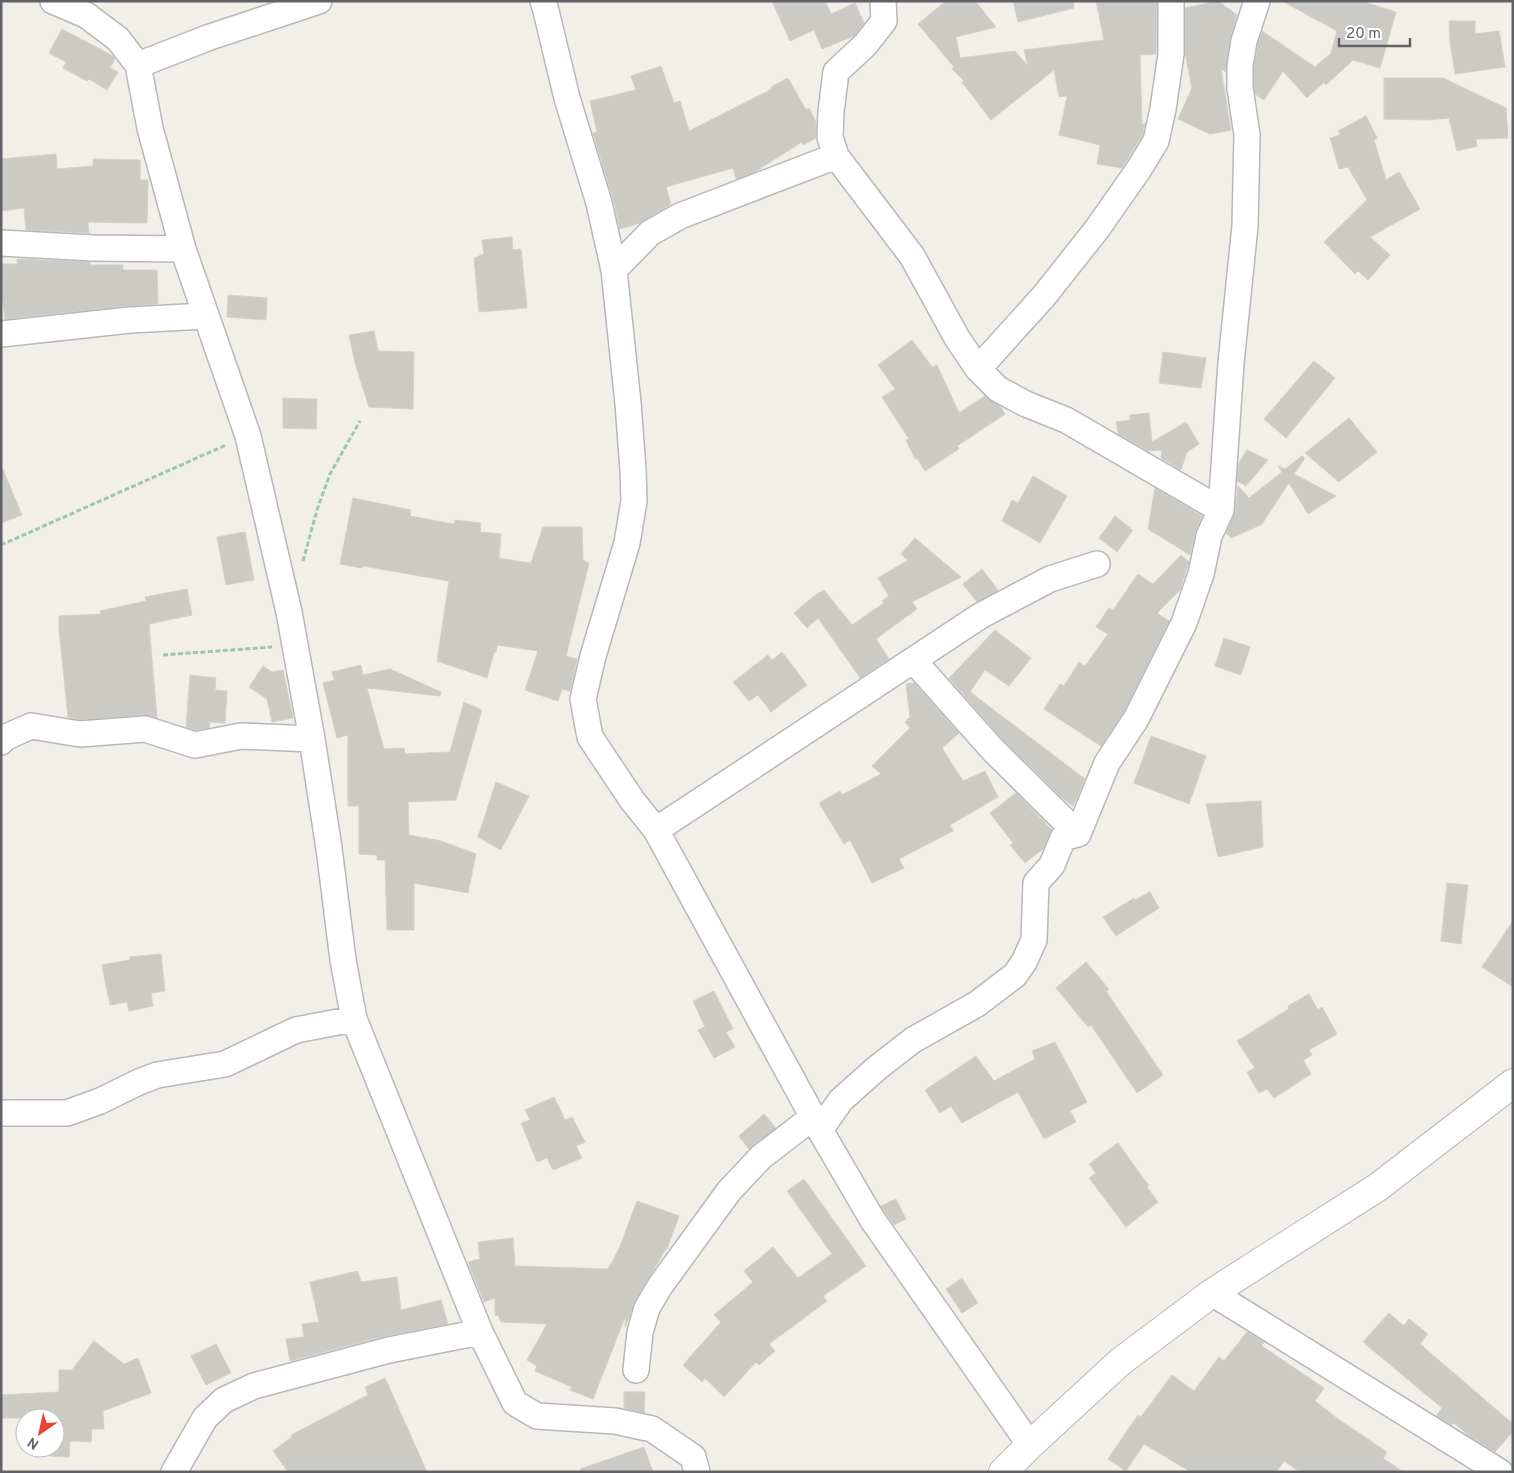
<svg xmlns="http://www.w3.org/2000/svg" width="1514" height="1473" font-family="Overpass,sans-serif">
	<style>
		.building { fill: #cccac5; stroke: #d6d1c6 }
		.lines { fill: none; stroke-linecap: round; stroke-linejoin: round }
		.minor-casing { stroke: #b5b8bc; stroke-width: 28 }
		.tertiary-casing { stroke: #b5b8bc; stroke-width: 30 }
		.path { stroke: #9cc7a9; stroke-width: 3; stroke-dasharray: 5 2.5; stroke-linecap: butt }
		.minor { stroke: #fff; stroke-width: 25 }
		.tertiary { stroke: #fff; stroke-width: 28 }
	</style>
	<rect width="100%" height="100%" fill="#f1efe8"/>
	<path class="building" d="M 772,1 L 825,1 L 831,14 L 855,3 L 864,23 L 854,36 L 822,49 L 814,30 L 790,41 Z
		M 946,1 L 975,1 L 996,27 L 956,37 L 960,58 L 1015,51 L 1028,66 L 1024,50 L 1104,40 L 1096,1 L 1157,1 L 1156,54 L 1140,55 L 1142,124 L 1145,124 L 1142,136 L 1122,168 L 1097,164 L 1100,145 L 1059,135 L 1067,96 L 1059,97 L 1054,70 L 991,120 L 962,82 L 964,81 L 952,69 L 954,67 L 918,24 Z
		M 1013,1 L 1073,1 L 1074,8 L 1018,22 Z
		M 1218,1 L 1237,15 L 1230,39 L 1226,72 L 1221,69 L 1231,130 L 1210,134 L 1178,119 L 1192,88 L 1185,53 L 1185,8 Z
		M 1282,1 L 1361,1 L 1396,12 L 1380,68 L 1353,60 L 1326,85 L 1324,82 L 1307,98 L 1283,71 L 1264,100 L 1255,94 L 1254,87 L 1254,67 L 1258,44 L 1262,31 L 1315,67 L 1331,53 L 1337,31 Z
		M 1449,21 L 1475,21 L 1475,34 L 1499,31 L 1505,67 L 1455,74 L 1450,42 Z
		M 62,29 L 113,56 L 115,59 L 110,68 L 118,72 L 107,90 L 89,79 L 87,81 L 63,68 L 66,62 L 49,53 Z
		M 661,66 L 674,103 L 680,101 L 689,131 L 772,89 L 771,87 L 788,78 L 806,110 L 809,108 L 816,122 L 816,138 L 803,145 L 802,142 L 753,173 L 736,179 L 733,168 L 666,187 L 671,204 L 640,223 L 620,229 L 613,199 L 593,133 L 597,132 L 590,101 L 636,90 L 631,76 Z
		M 1384,78 L 1443,78 L 1506,108 L 1508,138 L 1476,139 L 1477,146 L 1457,151 L 1449,118 L 1428,120 L 1384,119 Z
		M 1366,116 L 1377,138 L 1374,140 L 1386,180 L 1399,172 L 1420,209 L 1370,237 L 1390,255 L 1368,280 L 1358,271 L 1355,274 L 1324,242 L 1367,200 L 1348,167 L 1339,169 L 1330,138 L 1340,135 L 1338,131 Z
		M 56,154 L 57,169 L 93,166 L 93,159 L 140,160 L 140,180 L 148,180 L 147,223 L 88,222 L 89,233 L 26,230 L 24,208 L 1,211 L 1,159 Z
		M 512,237 L 513,250 L 521,249 L 527,308 L 479,312 L 474,258 L 484,254 L 482,240 Z
		M 17,259 L 90,262 L 90,265 L 123,265 L 123,270 L 157,270 L 158,304 L 128,306 L 5,319 L 2,293 L 3,293 L 2,264 L 17,264 Z
		M 228,295 L 267,298 L 266,320 L 227,317 Z
		M 374,331 L 378,351 L 414,352 L 413,409 L 369,407 L 355,363 L 349,335 Z
		M 912,340 L 932,367 L 937,365 L 959,413 L 985,396 L 1000,406 L 1005,414 L 957,446 L 959,449 L 925,471 L 917,458 L 915,459 L 906,440 L 909,439 L 882,397 L 895,389 L 878,365 Z
		M 1163,352 L 1206,358 L 1201,388 L 1159,383 Z
		M 1314,361 L 1335,378 L 1286,438 L 1264,419 Z
		M 283,398 L 317,399 L 316,429 L 283,428 Z
		M 1149,413 L 1152,442 L 1186,422 L 1199,444 L 1187,452 L 1181,470 L 1161,458 L 1162,450 L 1148,451 L 1118,434 L 1116,422 L 1130,420 L 1130,415 Z
		M 1349,418 L 1377,452 L 1339,482 L 1305,453 Z
		M 1247,450 L 1268,460 L 1246,486 L 1237,481 L 1239,463 Z
		M 1302,456 L 1305,458 L 1294,474 L 1336,496 L 1308,514 L 1289,483 L 1262,524 L 1232,538 L 1226,533 L 1235,511 L 1238,486 L 1249,498 L 1282,472 L 1278,466 L 1285,469 Z
		M 1,465 L 22,515 L 1,523 Z
		M 1033,476 L 1067,496 L 1040,543 L 1002,521 L 1012,500 L 1018,503 Z
		M 1155,488 L 1202,516 L 1195,533 L 1190,555 L 1148,529 Z
		M 353,498 L 411,510 L 410,516 L 454,524 L 455,520 L 481,523 L 480,532 L 501,534 L 499,558 L 531,563 L 543,527 L 582,527 L 583,560 L 589,563 L 566,656 L 577,659 L 570,691 L 562,689 L 558,701 L 525,690 L 538,651 L 497,645 L 496,652 L 494,652 L 487,678 L 437,661 L 449,581 L 363,566 L 362,568 L 340,564 Z
		M 1115,516 L 1133,530 L 1117,552 L 1099,538 Z
		M 245,532 L 254,580 L 226,585 L 217,537 Z
		M 915,538 L 961,577 L 912,602 L 917,609 L 876,639 L 889,659 L 860,678 L 818,618 L 807,628 L 794,613 L 814,596 L 824,590 L 852,625 L 884,603 L 882,601 L 889,596 L 878,578 L 908,560 L 901,554 Z
		M 1181,555 L 1189,562 L 1180,590 L 1157,613 L 1169,621 L 1124,712 L 1101,746 L 1044,709 L 1060,684 L 1064,686 L 1079,662 L 1085,666 L 1108,634 L 1096,627 L 1109,608 L 1113,610 L 1138,574 L 1153,584 Z
		M 982,569 L 998,590 L 977,602 L 963,584 Z
		M 187,589 L 192,615 L 149,624 L 157,718 L 144,715 L 81,720 L 68,717 L 59,630 L 59,616 L 101,614 L 100,611 L 146,601 L 145,597 Z
		M 995,630 L 1031,658 L 1009,686 L 985,670 L 970,692 L 1085,779 L 1073,806 L 1061,797 L 1003,740 L 949,678 Z
		M 1224,638 L 1250,647 L 1241,675 L 1215,666 Z
		M 782,652 L 807,685 L 771,712 L 758,695 L 749,701 L 733,682 L 768,655 L 772,660 Z
		M 361,665 L 363,675 L 390,669 L 441,692 L 440,696 L 367,688 L 384,749 L 404,748 L 405,754 L 450,752 L 464,702 L 482,710 L 456,800 L 408,802 L 409,835 L 441,841 L 476,854 L 468,893 L 414,883 L 414,930 L 387,930 L 385,860 L 377,860 L 377,855 L 359,854 L 359,806 L 348,806 L 348,735 L 337,738 L 323,683 L 334,680 L 332,672 Z
		M 263,666 L 272,672 L 283,670 L 293,718 L 272,722 L 267,699 L 249,687 Z
		M 190,675 L 216,678 L 215,690 L 227,691 L 225,723 L 210,722 L 209,728 L 196,730 L 186,727 Z
		M 914,683 L 959,733 L 942,748 L 963,781 L 985,771 L 998,797 L 950,825 L 953,831 L 899,859 L 904,868 L 872,883 L 850,840 L 844,844 L 819,803 L 840,791 L 842,795 L 881,774 L 872,766 L 910,728 L 905,722 L 910,717 L 906,684 Z
		M 1151,736 L 1206,756 L 1189,804 L 1134,783 Z
		M 496,782 L 529,796 L 501,850 L 478,837 Z
		M 1016,793 L 1052,830 L 1043,849 L 1025,863 L 1010,845 L 1013,843 L 990,813 Z
		M 1261,801 L 1263,847 L 1218,857 L 1206,804 Z
		M 1447,883 L 1468,885 L 1461,944 L 1441,941 Z
		M 1150,892 L 1159,908 L 1116,936 L 1103,917 L 1134,898 L 1135,900 Z
		M 1513,921 L 1513,987 L 1482,967 Z
		M 161,954 L 165,991 L 151,993 L 153,1006 L 129,1011 L 127,1002 L 110,1005 L 102,965 L 130,960 L 130,957 Z
		M 1086,962 L 1109,989 L 1106,991 L 1163,1075 L 1137,1093 L 1091,1025 L 1088,1027 L 1056,988 Z
		M 714,991 L 733,1029 L 726,1032 L 735,1047 L 714,1058 L 698,1030 L 705,1027 L 693,1001 Z
		M 1309,994 L 1318,1010 L 1322,1007 L 1337,1034 L 1309,1050 L 1312,1055 L 1303,1060 L 1311,1074 L 1274,1098 L 1267,1089 L 1259,1093 L 1247,1072 L 1255,1068 L 1237,1041 L 1289,1009 L 1288,1006 Z
		M 1055,1042 L 1087,1102 L 1070,1111 L 1076,1122 L 1044,1139 L 1018,1092 L 962,1123 L 951,1106 L 940,1113 L 925,1090 L 976,1056 L 994,1081 L 1035,1059 L 1032,1051 Z
		M 554,1097 L 565,1120 L 572,1117 L 585,1142 L 576,1146 L 582,1158 L 553,1170 L 547,1158 L 537,1162 L 521,1123 L 530,1120 L 525,1110 Z
		M 764,1114 L 776,1128 L 749,1149 L 739,1136 Z
		M 1118,1143 L 1149,1186 L 1147,1187 L 1158,1202 L 1126,1227 L 1089,1178 L 1096,1173 L 1089,1164 Z
		M 804,1179 L 866,1266 L 823,1296 L 827,1301 L 769,1344 L 775,1351 L 759,1365 L 756,1362 L 724,1397 L 705,1378 L 702,1382 L 683,1365 L 721,1322 L 714,1315 L 753,1282 L 744,1271 L 773,1247 L 798,1278 L 832,1254 L 787,1191 Z
		M 896,1199 L 906,1219 L 894,1225 L 881,1206 Z
		M 637,1201 L 679,1216 L 667,1249 L 666,1249 L 635,1301 L 625,1327 L 626,1315 L 593,1399 L 570,1390 L 572,1387 L 535,1371 L 537,1366 L 527,1360 L 547,1324 L 501,1322 L 498,1315 L 495,1316 L 495,1298 L 484,1302 L 468,1262 L 480,1259 L 478,1242 L 513,1238 L 515,1266 L 608,1269 L 619,1249 Z
		M 358,1271 L 361,1282 L 397,1277 L 401,1310 L 441,1300 L 448,1324 L 385,1336 L 290,1361 L 286,1339 L 304,1337 L 302,1324 L 319,1322 L 310,1282 Z
		M 962,1278 L 978,1303 L 962,1313 L 946,1289 Z
		M 1389,1313 L 1404,1326 L 1409,1319 L 1428,1334 L 1420,1344 L 1513,1424 L 1513,1431 L 1495,1452 L 1471,1437 L 1454,1423 L 1452,1425 L 1436,1416 L 1442,1408 L 1363,1342 Z
		M 1247,1332 L 1264,1342 L 1262,1346 L 1324,1388 L 1315,1401 L 1338,1419 L 1387,1452 L 1383,1458 L 1403,1472 L 1300,1472 L 1284,1461 L 1276,1472 L 1191,1472 L 1144,1444 L 1126,1471 L 1108,1459 L 1138,1415 L 1141,1417 L 1172,1375 L 1194,1391 L 1219,1357 L 1224,1361 Z
		M 94,1341 L 124,1364 L 138,1358 L 151,1393 L 103,1411 L 104,1429 L 92,1429 L 91,1442 L 70,1441 L 69,1457 L 50,1456 L 51,1448 L 55,1448 L 55,1418 L 1,1418 L 1,1395 L 59,1392 L 59,1370 L 72,1370 Z
		M 216,1344 L 231,1373 L 206,1385 L 191,1356 Z
		M 385,1378 L 427,1472 L 288,1472 L 273,1451 L 292,1437 L 291,1435 L 368,1395 L 365,1387 Z
		M 624,1392 L 645,1392 L 644,1413 L 624,1408 Z
		M 644,1447 L 653,1472 L 581,1472 L 580,1469 Z"/>
	<g class="lines">
		<g class="minor-casing">
			<path id="minor" d="M 53,1 L 86,15 L 118,39 L 138,65 L 150,128 L 183,249 L 248,436 L 289,612 L 312,739 L 329,848 L 343,960 L 354,1019 L 480,1332 L 515,1403 L 537,1416 L 615,1421 L 652,1429 L 693,1457 L 697,1472
				M 543,1 L 546,11 L 567,98 L 599,203 L 614,270 L 628,403 L 633,470 L 634,501 L 627,543 L 593,656 L 583,699 L 590,737 L 632,800 L 656,830 L 820,1130 L 872,1219 L 1030,1445
				M 883,1 L 884,21 L 865,45 L 836,72 L 831,112 L 830,137 L 836,156 L 912,256 L 957,338 L 978,369 L 998,389 L 1026,404 L 1066,420 L 1221,510
				M 138,65 L 210,37 L 319,1
				M 1,243 L 93,248 L 183,249
				M 614,270 L 650,233 L 680,216 L 836,156
				M 1,334 L 130,320 L 205,316
				M 978,369 L 1044,296 L 1097,229 L 1139,169 L 1156,141 L 1163,109 L 1171,54 L 1171,1
				M 913,660 L 993,750 L 1078,834
				M 1,742 L 4,738 L 31,726 L 80,734 L 145,729 L 195,745 L 241,736 L 312,739
				M 656,830 L 980,616 L 1050,579 L 1097,564
				M 1,1113 L 67,1113 L 100,1101 L 139,1082 L 157,1075 L 225,1064 L 296,1030 L 354,1019
				M 820,1130 L 841,1100 L 877,1068 L 913,1040 L 977,1004 L 1015,975 L 1024,962 L 1034,940 L 1036,883 L 1052,865 L 1063,838 L 1078,834 L 1107,763 L 1136,719 L 1184,623 L 1201,574 L 1209,536 L 1221,510 L 1231,363 L 1245,226 L 1247,135 L 1240,88 L 1240,66 L 1244,41 L 1257,1
				M 1212,1293 L 1500,1472
				M 636,1370 L 640,1332 L 647,1308 L 660,1286 L 729,1191 L 761,1157 L 813,1117
				M 174,1472 L 205,1418 L 224,1400 L 254,1386 L 389,1350 L 480,1332"/>
		</g>
		<g class="tertiary-casing">
			<path id="tertiary" d="M 1003,1472 L 1030,1445 L 1120,1362 L 1212,1293 L 1378,1187 L 1513,1083"/>
		</g>
		<path class="path" d="M 1,545 L 226,445
			M 303,561 L 317,510 L 330,474 L 360,421
			M 163,655 L 272,647"/>
		<use href="#minor" class="minor"/>
		<use href="#tertiary" class="tertiary"/>
	</g>
	<rect width="1514" height="1473" fill="none" stroke="#5f6368" stroke-width="5"/>
	<g transform="translate(40 1433) rotate(214)"><circle r="24" fill="#ffffff" stroke="#bfc1c3"/>
	<path d="M0-4L9 19L0 12L-9 19Z" fill="#ea4335"/>
	<text y="-8" font-size="14" font-weight="bold" text-anchor="middle" fill="#5f6368">N</text>
	</g>
	<path d="M1339 38v8h71v-8" fill="none" stroke="#5f6368" stroke-width="2.5"/>
	<text x="1346" y="38" font-size="15" fill="#5f6368" stroke="#ffffff" stroke-width="4" paint-order="stroke">20 m</text>
</svg>
